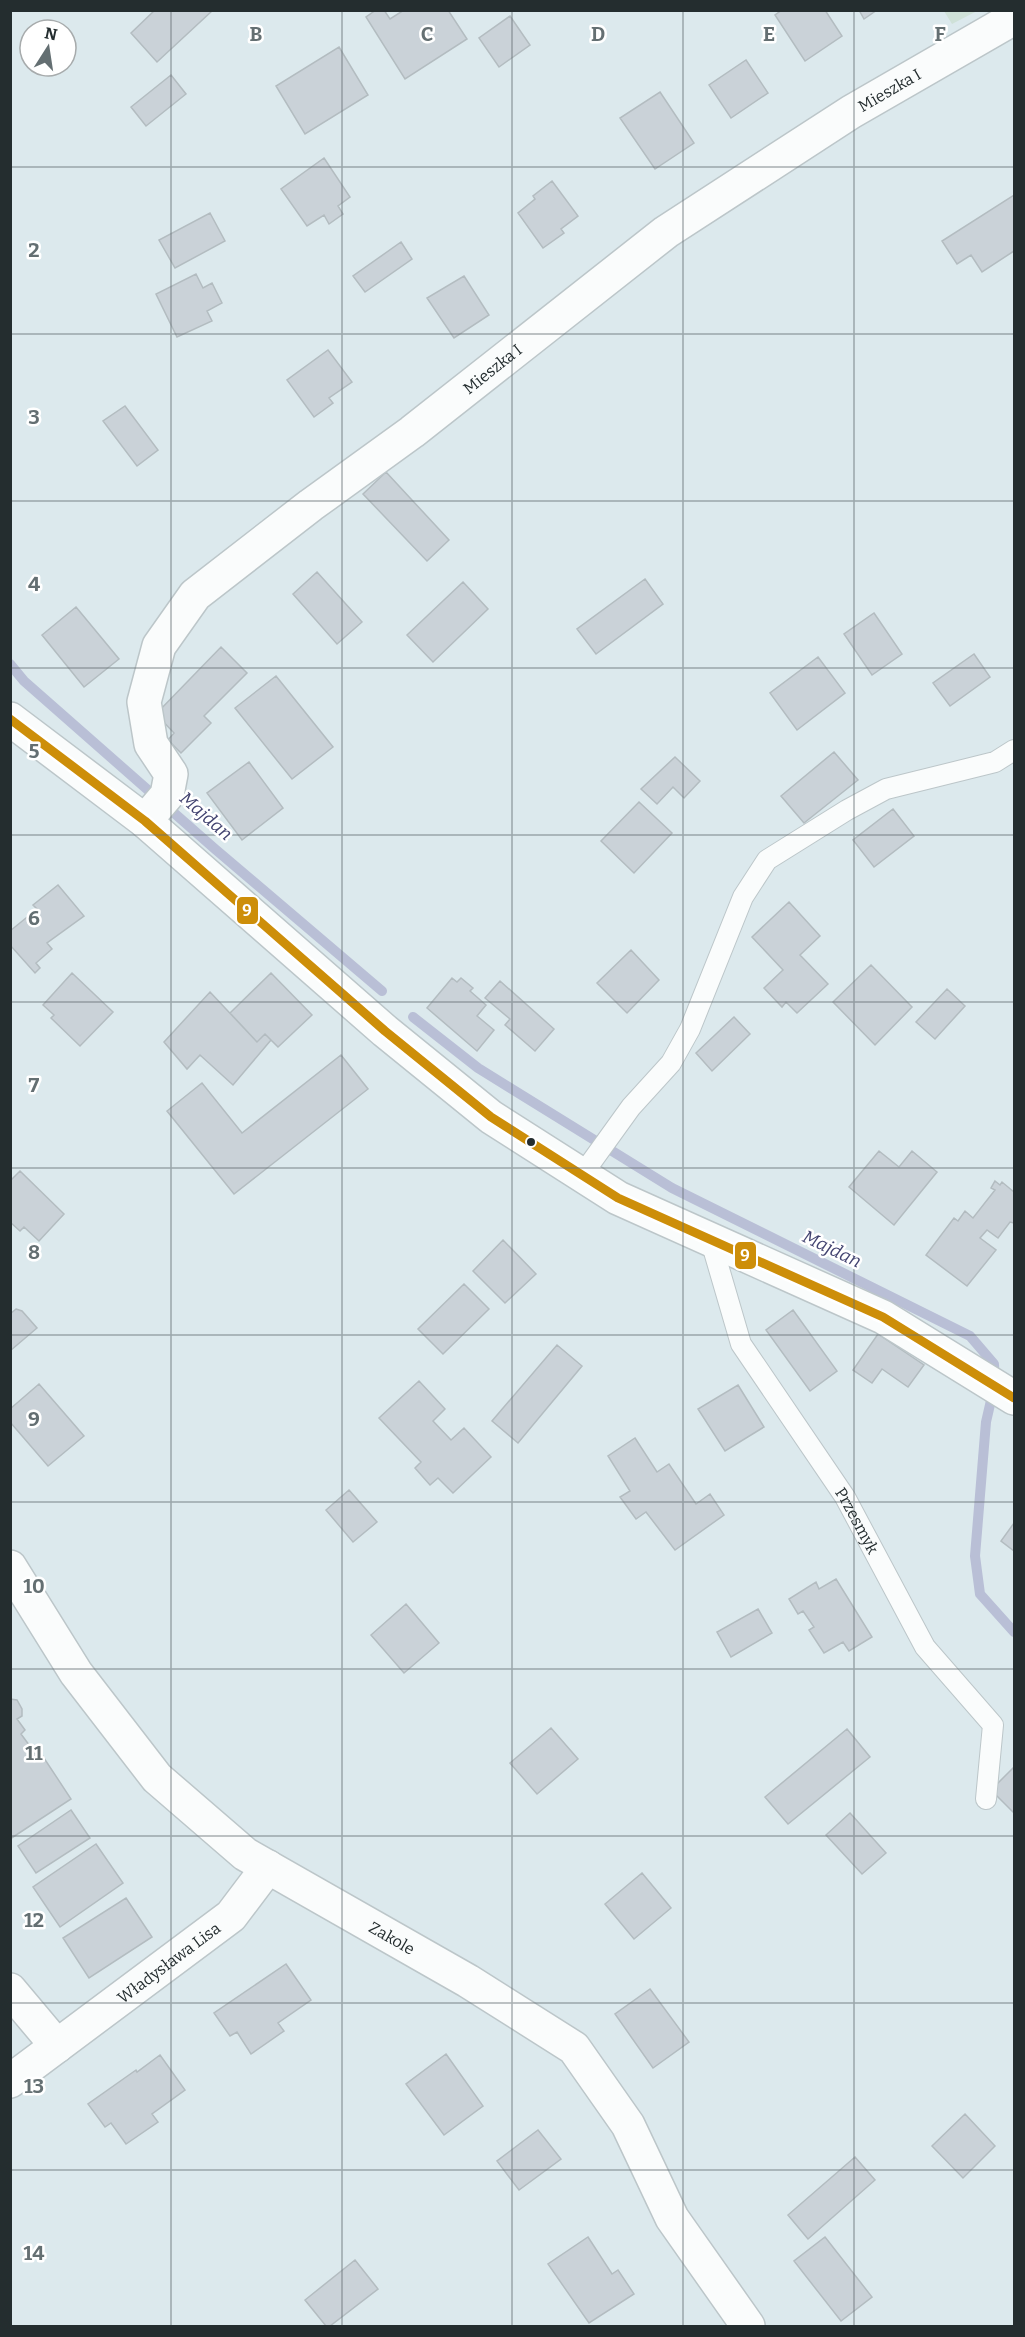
<svg xmlns="http://www.w3.org/2000/svg" width="1025" height="2337" font-family="Bitter,serif">
	<style>
		.green { fill: #cfe1d8 }
		.lines { fill: none; stroke-linecap: round; stroke-linejoin: round }
		.stream { stroke: #b9bfd6; stroke-width: 10 }
		.building { fill: #cad2d8; stroke: #b3bcc0; stroke-width: 1.5 }
		.lane-casing { stroke: #bcc6c9; stroke-width: 22 }
		.street-casing { stroke: #bcc6c9; stroke-width: 36 }
		.lane { stroke: #fafcfc; stroke-width: 20 }
		.street { stroke: #fafcfc; stroke-width: 33 }
		.bus-1-casing { stroke: #fff; stroke-width: 14 }
		.bus-1 { stroke: #cd8e09; stroke-width: 9 }
		.grid { fill: none; stroke: #646f72; stroke-width: 1.5; stroke-opacity: 0.55 }
		.bus-dot { fill: #242d2f; stroke: #fff; stroke-width: 2 }
		.labels { text-anchor: middle; dominant-baseline: central; stroke-width: 5; stroke-linejoin: round; paint-order: stroke }
		.street-label { font-size: 16px; fill: #242d2f; stroke: #fff }
		.water-label { font-size: 18px; font-style: italic; fill: #424370; stroke: #fff }
		.grid-label { font-size: 20px; text-anchor: middle; font-weight: bold; fill: #646f72; stroke: #fff; stroke-width: 5; stroke-linejoin: round; paint-order: stroke }
		.line-badge { stroke: #fff; stroke-width: 2 }
		.badge-label { font-size: 16px; text-anchor: middle; font-weight: bold; fill: #fff }
	</style>
	<rect width="100%" height="100%" fill="#dce9ed"/>
	<path class="green" d="M 944,11 L 943,11 L 977,11 L 952,24 Z"/>
	<g class="lines">
		<path class="stream" d="M 10,664 L 24,681 L 215,849 L 382,991
			M 413,1017 L 478,1068 L 672,1188 L 970,1336 L 994,1364 L 995,1383 L 986,1422 L 975,1556 L 980,1594 L 1014,1632"/>
	</g>
	<path class="building" d="M 155,10 L 213,10 L 157,62 L 131,33 Z
		M 376,10 L 384,10 L 390,19 L 404,10 L 448,10 L 467,39 L 405,79 L 366,17 Z
		M 782,10 L 825,10 L 842,36 L 805,61 L 775,15 Z
		M 859,10 L 877,10 L 864,19 Z
		M 510,16 L 530,45 L 499,67 L 479,38 Z
		M 339,47 L 368,95 L 305,134 L 276,86 Z
		M 746,60 L 768,93 L 731,118 L 709,85 Z
		M 171,75 L 186,94 L 146,126 L 131,107 Z
		M 660,92 L 694,143 L 655,169 L 620,118 Z
		M 324,158 L 350,197 L 338,206 L 343,214 L 329,224 L 324,215 L 307,226 L 281,189 Z
		M 552,181 L 578,216 L 561,229 L 564,233 L 543,248 L 518,213 L 535,199 L 533,196 Z
		M 1014,195 L 1014,251 L 982,272 L 971,255 L 957,264 L 942,241 Z
		M 210,213 L 225,241 L 175,268 L 159,240 Z
		M 401,242 L 412,259 L 365,292 L 353,276 Z
		M 196,274 L 203,288 L 212,283 L 222,303 L 207,311 L 212,321 L 177,337 L 156,294 Z
		M 464,276 L 489,315 L 454,338 L 427,298 Z
		M 328,350 L 352,382 L 329,398 L 333,403 L 314,417 L 287,380 Z
		M 125,406 L 158,450 L 137,466 L 103,421 Z
		M 386,472 L 449,540 L 427,561 L 363,494 Z
		M 317,572 L 362,622 L 337,644 L 293,594 Z
		M 645,579 L 663,604 L 596,654 L 577,629 Z
		M 463,582 L 488,609 L 433,662 L 407,635 Z
		M 76,607 L 119,659 L 84,687 L 42,635 Z
		M 874,613 L 902,654 L 872,675 L 844,634 Z
		M 221,647 L 247,673 L 204,716 L 211,723 L 181,753 L 168,740 L 174,733 L 156,714 Z
		M 974,654 L 990,677 L 950,706 L 933,683 Z
		M 818,657 L 845,693 L 797,730 L 770,693 Z
		M 276,676 L 333,747 L 292,779 L 235,708 Z
		M 834,752 L 858,780 L 804,823 L 781,796 Z
		M 675,757 L 700,781 L 684,798 L 673,787 L 657,804 L 641,789 Z
		M 249,762 L 283,808 L 242,840 L 207,793 Z
		M 639,802 L 672,833 L 634,873 L 601,841 Z
		M 893,809 L 914,836 L 874,867 L 853,840 Z
		M 58,885 L 84,916 L 47,943 L 52,949 L 36,963 L 40,968 L 35,973 L 10,945 L 10,931 L 37,909 L 33,905 Z
		M 789,902 L 820,936 L 800,955 L 828,984 L 797,1013 L 786,1002 L 782,1007 L 764,988 L 783,970 L 752,937 Z
		M 631,950 L 659,980 L 627,1013 L 597,983 Z
		M 871,965 L 912,1007 L 875,1045 L 833,1002 Z
		M 72,973 L 113,1012 L 80,1046 L 51,1018 L 54,1015 L 43,1005 Z
		M 271,973 L 312,1015 L 278,1047 L 265,1034 L 257,1042 L 230,1013 Z
		M 452,978 L 457,982 L 461,978 L 473,988 L 470,991 L 486,1005 L 477,1016 L 494,1030 L 477,1051 L 427,1008 Z
		M 500,981 L 554,1029 L 535,1051 L 505,1025 L 510,1019 L 485,998 Z
		M 947,989 L 965,1006 L 935,1039 L 916,1022 Z
		M 210,992 L 257,1042 L 265,1034 L 271,1040 L 233,1085 L 200,1055 L 187,1069 L 164,1042 Z
		M 734,1017 L 750,1034 L 712,1071 L 696,1053 Z
		M 341,1055 L 368,1089 L 234,1194 L 167,1111 L 202,1083 L 242,1133 Z
		M 879,1151 L 899,1167 L 912,1151 L 937,1172 L 894,1225 L 849,1187 Z
		M 20,1171 L 64,1214 L 39,1241 L 24,1227 L 20,1231 L 10,1222 L 10,1181 Z
		M 995,1181 L 1000,1185 L 1002,1182 L 1014,1192 L 1014,1223 L 1010,1222 L 998,1238 L 987,1230 L 980,1238 L 996,1250 L 967,1286 L 926,1255 L 954,1218 L 958,1221 L 965,1211 L 973,1218 L 995,1190 L 991,1188 Z
		M 503,1240 L 536,1274 L 505,1303 L 473,1271 Z
		M 464,1284 L 489,1309 L 443,1354 L 418,1329 Z
		M 16,1309 L 22,1311 L 37,1328 L 10,1351 L 10,1314 Z
		M 793,1310 L 837,1371 L 810,1391 L 766,1330 Z
		M 878,1334 L 924,1365 L 908,1387 L 882,1369 L 872,1383 L 853,1370 Z
		M 557,1345 L 582,1366 L 518,1443 L 492,1421 Z
		M 419,1381 L 445,1409 L 433,1421 L 451,1440 L 464,1428 L 491,1457 L 453,1493 L 438,1478 L 430,1485 L 415,1468 L 421,1462 L 379,1418 Z
		M 39,1384 L 84,1436 L 48,1466 L 10,1422 L 10,1409 Z
		M 738,1385 L 764,1427 L 725,1451 L 698,1409 Z
		M 635,1438 L 657,1472 L 669,1464 L 696,1504 L 710,1494 L 724,1515 L 675,1550 L 646,1512 L 636,1519 L 620,1497 L 630,1491 L 608,1456 Z
		M 349,1490 L 377,1522 L 353,1542 L 326,1510 Z
		M 1014,1523 L 1014,1551 L 1001,1541 Z
		M 836,1579 L 872,1637 L 849,1651 L 843,1642 L 824,1653 L 809,1630 L 814,1627 L 803,1611 L 798,1614 L 789,1599 L 816,1582 L 819,1589 Z
		M 406,1604 L 439,1643 L 404,1673 L 371,1635 Z
		M 758,1609 L 772,1633 L 731,1657 L 717,1632 Z
		M 10,1699 L 17,1700 L 22,1709 L 22,1716 L 17,1719 L 25,1730 L 21,1734 L 38,1757 L 42,1755 L 71,1799 L 10,1839 Z
		M 551,1728 L 578,1759 L 537,1794 L 510,1763 Z
		M 847,1729 L 870,1757 L 788,1824 L 765,1797 Z
		M 1014,1767 L 1014,1813 L 991,1790 Z
		M 71,1810 L 90,1838 L 36,1873 L 18,1846 Z
		M 850,1813 L 886,1853 L 862,1874 L 826,1835 Z
		M 96,1844 L 123,1883 L 60,1927 L 33,1887 Z
		M 642,1873 L 671,1908 L 634,1939 L 605,1904 Z
		M 126,1898 L 152,1937 L 89,1978 L 63,1938 Z
		M 286,1964 L 311,2000 L 278,2023 L 284,2031 L 251,2054 L 237,2032 L 230,2036 L 214,2013 Z
		M 650,1989 L 689,2042 L 653,2068 L 615,2014 Z
		M 446,2054 L 483,2106 L 444,2135 L 406,2084 Z
		M 160,2055 L 185,2090 L 152,2114 L 158,2122 L 126,2144 L 111,2123 L 105,2127 L 88,2104 L 136,2070 L 137,2072 Z
		M 965,2114 L 995,2146 L 963,2178 L 932,2146 Z
		M 538,2130 L 561,2159 L 519,2190 L 497,2161 Z
		M 855,2157 L 875,2180 L 808,2239 L 788,2215 Z
		M 588,2237 L 612,2274 L 618,2270 L 634,2294 L 589,2323 L 548,2264 Z
		M 825,2237 L 872,2297 L 841,2321 L 794,2261 Z
		M 355,2260 L 378,2289 L 330,2326 L 326,2326 L 305,2300 Z"/>
	<g class="lines">
		<g class="lane-casing">
			<g id="lane">
				<path d="M 582,1175 L 631,1107 L 671,1063 L 690,1029 L 743,897 L 767,860 L 847,810 L 886,789 L 995,762 L 1014,750"/>
				<path id="s1" d="M 710,1238 L 741,1344 L 845,1497 L 925,1647 L 993,1725 L 986,1799"/>
			</g>
		</g>
		<g class="street-casing">
			<g id="street">
				<path d="M 10,719 L 145,821 L 385,1031 L 491,1117 L 618,1198 L 883,1317 L 1014,1398"/>
				<path id="s2" d="M 145,821 L 167,795 L 171,774 L 151,744 L 144,702 L 159,646 L 195,595 L 311,505 L 412,432 L 666,232 L 851,112 L 1014,18"/>
				<path id="s3" d="M 10,1567 L 76,1673 L 157,1778 L 245,1854 L 468,1981 L 574,2048 L 628,2125 L 672,2218 L 748,2326"/>
				<path d="M 10,1990 L 57,2046"/>
				<path id="s4" d="M 10,2081 L 231,1916 L 268,1867"/>
			</g>
		</g>
		<use href="#lane" class="lane"/>
		<use href="#street" class="street"/>
		<g class="bus-1-casing">
			<path id="bus-1" d="M 10,719 L 145,821 L 385,1031 L 491,1117 L 618,1198 L 883,1317 L 1014,1398"/>
		</g>
		<use href="#bus-1" class="bus-1"/>
	</g>
	<path class="grid" d="M 171,10 L 171,2326M 342,10 L 342,2326M 512,10 L 512,2326M 683,10 L 683,2326M 854,10 L 854,2326M 10,167 L 1014,167M 10,334 L 1014,334M 10,501 L 1014,501M 10,668 L 1014,668M 10,835 L 1014,835M 10,1002 L 1014,1002M 10,1168 L 1014,1168M 10,1335 L 1014,1335M 10,1502 L 1014,1502M 10,1669 L 1014,1669M 10,1836 L 1014,1836M 10,2003 L 1014,2003M 10,2170 L 1014,2170"/>
	<circle class="bus-dot" cx="531" cy="1142" r="5"/>
	<g class="labels">
		<g class="street-label">
			<text stroke="none"><textPath href="#s2" startOffset="1114">Mieszka I</textPath></text>
			<text stroke="none"><textPath href="#s2" startOffset="628">Mieszka I</textPath></text>
			<text stroke="none"><textPath href="#s1" startOffset="322">Przesmyk</textPath></text>
			<text stroke="none"><textPath href="#s3" startOffset="543">Zakole</textPath></text>
			<text stroke="none"><textPath href="#s4" startOffset="198">Władysława Lisa</textPath></text>
		</g>
		<g class="water-label">
			<text transform="translate(206 816) rotate(41)">Majdan</text>
			<text transform="translate(832 1249) rotate(26)">Majdan</text>
		</g>
	</g>
	<g class="grid-label">
		<text x="256" y="41">B</text>
		<text x="427" y="41">C</text>
		<text x="598" y="41">D</text>
		<text x="769" y="41">E</text>
		<text x="940" y="41">F</text>
		<text x="34" y="257">2</text>
		<text x="34" y="424">3</text>
		<text x="34" y="591">4</text>
		<text x="34" y="758">5</text>
		<text x="34" y="925">6</text>
		<text x="34" y="1092">7</text>
		<text x="34" y="1259">8</text>
		<text x="34" y="1426">9</text>
		<text x="34" y="1593">10</text>
		<text x="34" y="1760">11</text>
		<text x="34" y="1927">12</text>
		<text x="34" y="2093">13</text>
		<text x="34" y="2260">14</text>
	</g>
	<g class="line-badge">
		<rect x="236" y="896" width="23" height="29" rx="6" fill="#cd8e09"/>
		<rect x="734" y="1241" width="23" height="29" rx="6" fill="#cd8e09"/>
	</g>
	<g class="badge-label">
		<text x="247" y="916">9</text>
		<text x="745" y="1261">9</text>
	</g>
	<rect width="1025" height="2337" fill="none" stroke="#242d2f" stroke-width="24"/>
	<g transform="translate(48 48) rotate(12)"><circle r="28" fill="#ffffff" stroke="#a7abac" stroke-width="1.5"/>
	<path d="M0-4.5L10 22L0 15L-10 22Z" fill="#646f72"/>
	<text y="-9" font-size="16" font-weight="bold" text-anchor="middle" fill="#242d2f">N</text>
	</g>
</svg>
